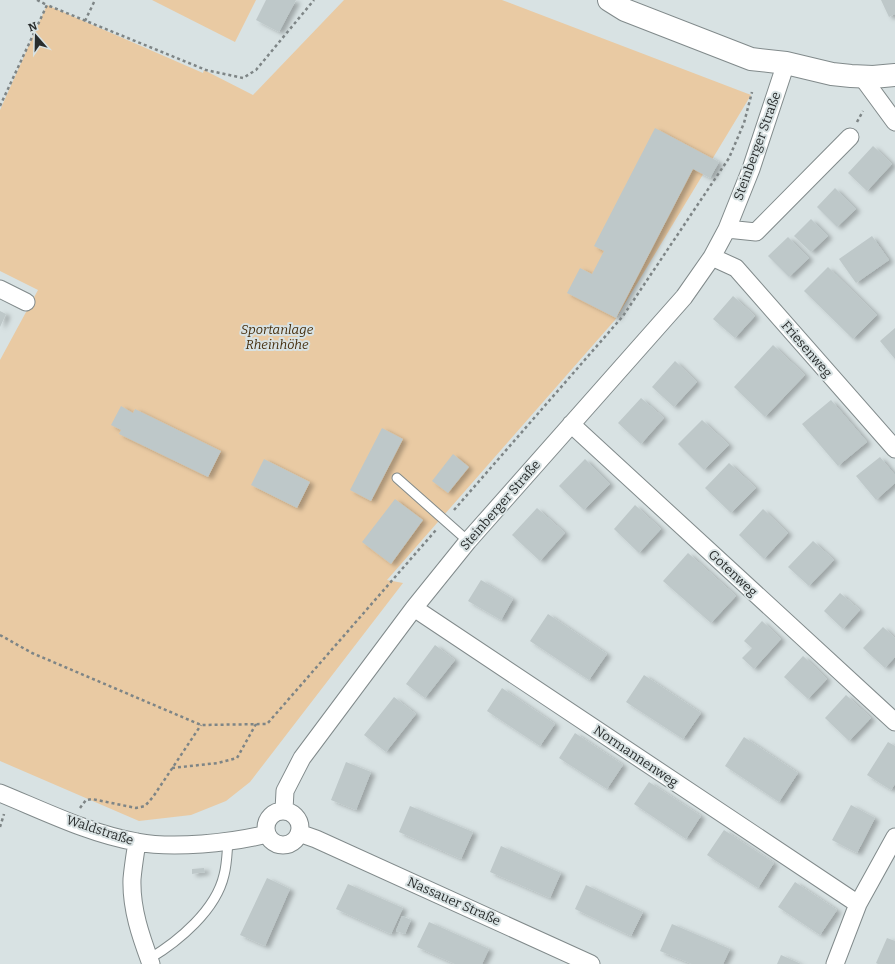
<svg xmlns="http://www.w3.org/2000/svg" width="895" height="964" font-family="Bitter,serif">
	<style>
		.green { fill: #e9caa3 }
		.building { fill: #bec8c9; filter: url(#shadow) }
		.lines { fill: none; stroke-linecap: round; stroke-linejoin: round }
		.lane-casing { stroke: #818a8b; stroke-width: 11 }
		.street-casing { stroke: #818a8b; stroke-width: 19 }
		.primary-casing { stroke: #818a8b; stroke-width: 24 }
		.path { stroke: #7e8586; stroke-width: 2.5; stroke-dasharray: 3 3; stroke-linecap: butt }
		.lane { stroke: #fff; stroke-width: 9 }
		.street { stroke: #fff; stroke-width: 17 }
		.primary { stroke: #fff; stroke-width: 22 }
		.labels { text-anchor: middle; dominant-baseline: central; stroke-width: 4; stroke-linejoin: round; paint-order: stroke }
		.street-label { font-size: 13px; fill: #282c2c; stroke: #d8e2e3 }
		.park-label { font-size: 13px; font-style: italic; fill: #462f0e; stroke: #d8e2e3 }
	</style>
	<defs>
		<filter id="shadow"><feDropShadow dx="4.5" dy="2.5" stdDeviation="2" flood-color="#0004"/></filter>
	</defs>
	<rect width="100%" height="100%" fill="#d8e2e3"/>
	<path class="green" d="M 152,0 L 256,0 L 235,42 Z
		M 344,0 L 502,0 L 751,95 L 615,320 L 387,580 L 403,583 L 250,782 L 226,801 L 191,815 L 139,821 L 0,761 L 0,360 L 38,290 L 0,271 L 0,110 L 47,5 L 203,73 L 204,70 L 253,95 Z"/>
	<path class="building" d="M 266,0 L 296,0 L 279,32 L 256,20 Z
		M 881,0 L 895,0 L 895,14 L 889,17 Z
		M 655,128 L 719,162 L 710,178 L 693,169 L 616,318 L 567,293 L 580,268 L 592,274 L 604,251 L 594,246 Z
		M 873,146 L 892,164 L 867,191 L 848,173 Z
		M 835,188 L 856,209 L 837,227 L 817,207 Z
		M 811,219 L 828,236 L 811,252 L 794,236 Z
		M 872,236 L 889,260 L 856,283 L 839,259 Z
		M 788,237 L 809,258 L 789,277 L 768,256 Z
		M 828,267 L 877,315 L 853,339 L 804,291 Z
		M 733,296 L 755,316 L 735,338 L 713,319 Z
		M 0,311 L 6,314 L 0,327 Z
		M 895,328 L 895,359 L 880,341 Z
		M 773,345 L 805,375 L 765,417 L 734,387 Z
		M 675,361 L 697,382 L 674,407 L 652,387 Z
		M 641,398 L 664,418 L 641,444 L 618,423 Z
		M 831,400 L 867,442 L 838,466 L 802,424 Z
		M 121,406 L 133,413 L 135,409 L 221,451 L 208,477 L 119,434 L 121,430 L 111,425 Z
		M 702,420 L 729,445 L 704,470 L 678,444 Z
		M 382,428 L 403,439 L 371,501 L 350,490 Z
		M 453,454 L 469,467 L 448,493 L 432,481 Z
		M 880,457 L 895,475 L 895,483 L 876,500 L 856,476 Z
		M 264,459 L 310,482 L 297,508 L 251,485 Z
		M 585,459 L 610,484 L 584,510 L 559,486 Z
		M 729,463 L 756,488 L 731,513 L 705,488 Z
		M 395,499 L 423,520 L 391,564 L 362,542 Z
		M 635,505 L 661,529 L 639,553 L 614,529 Z
		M 537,508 L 565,533 L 540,561 L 512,535 Z
		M 763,509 L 788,533 L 764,559 L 739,535 Z
		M 813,541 L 834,560 L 809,586 L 788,567 Z
		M 688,553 L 736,596 L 711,623 L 663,581 Z
		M 481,580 L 513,599 L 501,620 L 468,601 Z
		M 840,593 L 860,610 L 843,629 L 824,611 Z
		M 548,614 L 607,654 L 589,680 L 530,641 Z
		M 762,621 L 781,639 L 754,669 L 742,658 L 752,648 L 744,641 Z
		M 883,627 L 895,638 L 895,657 L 885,668 L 863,648 Z
		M 435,645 L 455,660 L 425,698 L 406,684 Z
		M 803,656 L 827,679 L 808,699 L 784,677 Z
		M 644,675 L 701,713 L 683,739 L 626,702 Z
		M 502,688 L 555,724 L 540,746 L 487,711 Z
		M 846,695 L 871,718 L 849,741 L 825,718 Z
		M 394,697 L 416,714 L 386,752 L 364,735 Z
		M 575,733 L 623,765 L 607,789 L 559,758 Z
		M 744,737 L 798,773 L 779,802 L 725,766 Z
		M 888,742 L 895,746 L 895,784 L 891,790 L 867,775 Z
		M 346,762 L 371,772 L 356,810 L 331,800 Z
		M 649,782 L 701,816 L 686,839 L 634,804 Z
		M 851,805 L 875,818 L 857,853 L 832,840 Z
		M 410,806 L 473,832 L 461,859 L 399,832 Z
		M 724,830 L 774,863 L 758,888 L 707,855 Z
		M 501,846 L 561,873 L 550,898 L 490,872 Z
		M 204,868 L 205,872 L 192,874 L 192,869 Z
		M 267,878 L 290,889 L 265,946 L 240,935 Z
		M 795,882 L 837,910 L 820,935 L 778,907 Z
		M 348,884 L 403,908 L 391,934 L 336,909 Z
		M 586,885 L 643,912 L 631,936 L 575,909 Z
		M 402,916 L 411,920 L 405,934 L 396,931 Z
		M 429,922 L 489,949 L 482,964 L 455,964 L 417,947 Z
		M 672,924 L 730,949 L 723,964 L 692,964 L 660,951 Z
		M 887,938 L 895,941 L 895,964 L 878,964 L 876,963 Z
		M 781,955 L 801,964 L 777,964 Z"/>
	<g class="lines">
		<g class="lane-casing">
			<path id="lane" d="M 397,478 L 468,541
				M 149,959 C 179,941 216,910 224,875 C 227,864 227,852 228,841"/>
		</g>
		<g class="street-casing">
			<path id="street" d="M 862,77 L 895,122
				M 727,229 L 756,232 L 850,137
				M 712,257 L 736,268 L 895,449
				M 0,289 L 26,302
				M 571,424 L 895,722
				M 414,608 L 858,904
				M 0,793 C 44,811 90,834 137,842 C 173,849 231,843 267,834
				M 284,810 L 285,791 L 302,758 L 414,608 L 468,541 L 684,297 L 712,257 L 727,229 L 751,169 L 786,63
				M266 828a17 17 0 1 1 34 0a17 17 0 1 1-34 0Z
				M 299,833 L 316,839 L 591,964
				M 137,842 C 135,855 133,867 132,879 C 131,909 141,937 151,964
				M 835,964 L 858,904 L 895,837"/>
		</g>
		<g class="primary-casing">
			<path id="primary" d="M 609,0 L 625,10 L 751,59 L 786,63 L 832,74 L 851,76 L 873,77 L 895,75"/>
		</g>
		<path class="path" d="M 37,0 L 47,5
			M 85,21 L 95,0
			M 0,106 L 47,5 L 206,70 L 243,78 L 256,70 L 314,0
			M 857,122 L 863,111
			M 454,510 L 623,316 L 729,158 L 744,123 L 752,92
			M 0,635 L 32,653 L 201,725 L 267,724 L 436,530
			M 172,768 L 218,763 L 237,758 L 256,724
			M 80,808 L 86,800 L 92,799 L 136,808 L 145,806 L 153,797 L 201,725
			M 0,827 L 4,814"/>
		<use href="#lane" class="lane"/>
		<use href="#street" class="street"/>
		<use href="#primary" class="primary"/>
	</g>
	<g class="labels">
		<g class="street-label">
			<text transform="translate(757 146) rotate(-70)">Steinberger Straße</text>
			<text transform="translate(807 349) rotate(49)">Friesenweg</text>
			<text transform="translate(500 505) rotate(-49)">Steinberger Straße</text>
			<text transform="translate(733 573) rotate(43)">Gotenweg</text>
			<text transform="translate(636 756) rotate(34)">Normannenweg</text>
			<text transform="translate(100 830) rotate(18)">Waldstraße</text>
			<text transform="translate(454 901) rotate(24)">Nassauer Straße</text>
		</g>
		<g class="park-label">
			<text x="277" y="329">Sportanlage<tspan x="277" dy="15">Rheinhöhe</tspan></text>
		</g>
	</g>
	<g transform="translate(36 36) rotate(340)" stroke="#d8e2e3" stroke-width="3" paint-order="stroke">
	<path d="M0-3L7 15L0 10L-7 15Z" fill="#282c2c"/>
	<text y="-6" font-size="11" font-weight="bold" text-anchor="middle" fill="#282c2c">N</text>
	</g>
</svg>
